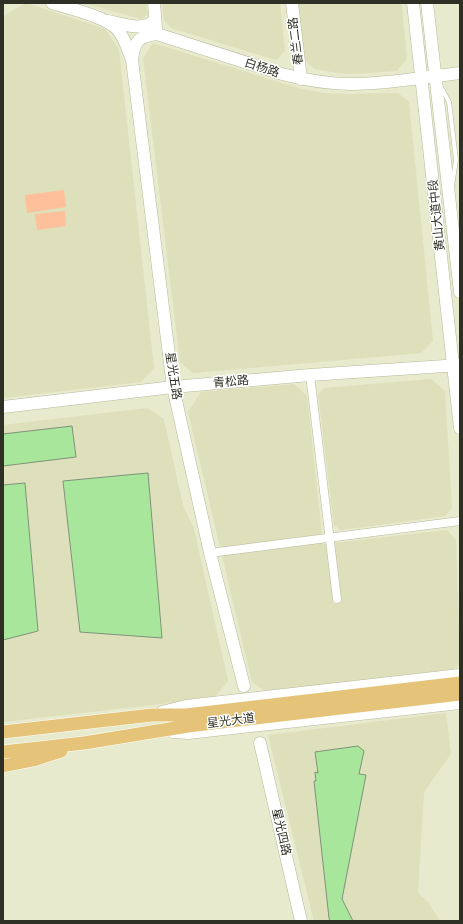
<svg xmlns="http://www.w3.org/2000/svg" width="463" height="924" font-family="'Source Sans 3','Noto Sans SC',sans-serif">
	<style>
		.built { fill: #dde0ba }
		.green { fill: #fdc09a }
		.building { fill: #a8e79b; stroke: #7f927b }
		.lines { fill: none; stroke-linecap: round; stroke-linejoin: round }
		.lane-casing { stroke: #b7b99c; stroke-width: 5 }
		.street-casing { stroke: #b7b99c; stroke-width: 9 }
		.secondary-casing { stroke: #b7b99c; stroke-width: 13 }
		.primary-casing { stroke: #fff; stroke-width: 14 }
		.lane { stroke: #fff; stroke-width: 4 }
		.street { stroke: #fff; stroke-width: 8 }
		.secondary { stroke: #fff; stroke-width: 12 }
		.primary { stroke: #e5c479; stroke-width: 13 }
		.labels { text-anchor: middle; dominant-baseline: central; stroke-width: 3; stroke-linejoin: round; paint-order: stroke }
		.street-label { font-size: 12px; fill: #2f3025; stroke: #fff }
	</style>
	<rect width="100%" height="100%" fill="#e7eacc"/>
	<path class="built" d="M 26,3 L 105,29 L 119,50 L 154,368 L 141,382 L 3,398 L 3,20 L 5,15 Z
		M 83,3 L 146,3 L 148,14 L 141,19 Z
		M 162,3 L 280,3 L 285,51 L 276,60 L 171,28 L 164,20 Z
		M 297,3 L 400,3 L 402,6 L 407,59 L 397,71 L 355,74 L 338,73 L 314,69 L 305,60 Z
		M 153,43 L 301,89 L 324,93 L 349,94 L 398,93 L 409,102 L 433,341 L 421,353 L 193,373 L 180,362 L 143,58 Z
		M 431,379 L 445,391 L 452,508 L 445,516 L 341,530 L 334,525 L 318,394 L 324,388 Z
		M 294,384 L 307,396 L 323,544 L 447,530 L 456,540 L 460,664 L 454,669 L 265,691 L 252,682 L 188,412 L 201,392 Z
		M 147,408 L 164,419 L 183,505 L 194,529 L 228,681 L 214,698 L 3,722 L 3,425 Z
		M 446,713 L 451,754 L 424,792 L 418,893 L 428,902 L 440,921 L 314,921 L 268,735 Z"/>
	<path class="green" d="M 64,190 L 66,207 L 27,213 L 25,195 Z
		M 65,211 L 66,226 L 37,230 L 35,214 Z"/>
	<path class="building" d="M 72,426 L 76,457 L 3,466 L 3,434 Z
		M 148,473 L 162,638 L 80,632 L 63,481 Z
		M 25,483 L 38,631 L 3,640 L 3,485 Z
		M 358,746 L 364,751 L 359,774 L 366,775 L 342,899 L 353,921 L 330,921 L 329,918 L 314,781 L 316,781 L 315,772 L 318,773 L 315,752 Z"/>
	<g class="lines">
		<g class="lane-casing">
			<path id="lane" d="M 441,87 L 449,102 L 456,160 L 452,186"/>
		</g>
		<g class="street-casing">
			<path id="street" d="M 310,375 L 337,599
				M 210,553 L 460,521"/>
		</g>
		<g class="secondary-casing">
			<path id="secondary" d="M 52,3 C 69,8 106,17 117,29 C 125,38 128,50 132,60 C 134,42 138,36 157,34 L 282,74 C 305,80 328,84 352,84 C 388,84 424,77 460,73
				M 154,3 L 156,28
				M 292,3 L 301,79
				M 413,3 L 460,428
				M 427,3 L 460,292
				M 108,21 C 123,24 143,32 155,20
				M 132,60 L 173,387 L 210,553 L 244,686
				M 3,407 L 173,387 L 310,375 L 460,365
				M 162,712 L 186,706 L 460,675
				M 173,732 L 188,733 L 460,703
				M 260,743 L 301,921"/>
		</g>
		<g class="primary-casing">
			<path id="primary" d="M 3,732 L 152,715 L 186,715 L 460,683
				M 3,752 L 84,743 L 188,726 L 460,694
				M 3,766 L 33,760 L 61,751"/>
		</g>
		<use href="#lane" class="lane"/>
		<use href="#street" class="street"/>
		<use href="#secondary" class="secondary"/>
		<use href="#primary" class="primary"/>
	</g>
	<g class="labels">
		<g class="street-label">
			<text transform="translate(296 41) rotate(-97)">春兰二路</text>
			<text transform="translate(262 68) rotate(18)">白杨路</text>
			<text transform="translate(437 215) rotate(-96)">黄山大道中段</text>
			<text transform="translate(173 376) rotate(81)">星光五路</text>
			<text transform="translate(231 382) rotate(-5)">青松路</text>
			<text transform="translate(231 721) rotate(-7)">星光大道</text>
			<text transform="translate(281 832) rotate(77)">星光四路</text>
		</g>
	</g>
	<rect width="463" height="924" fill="none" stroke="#2f3025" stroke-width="8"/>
</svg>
